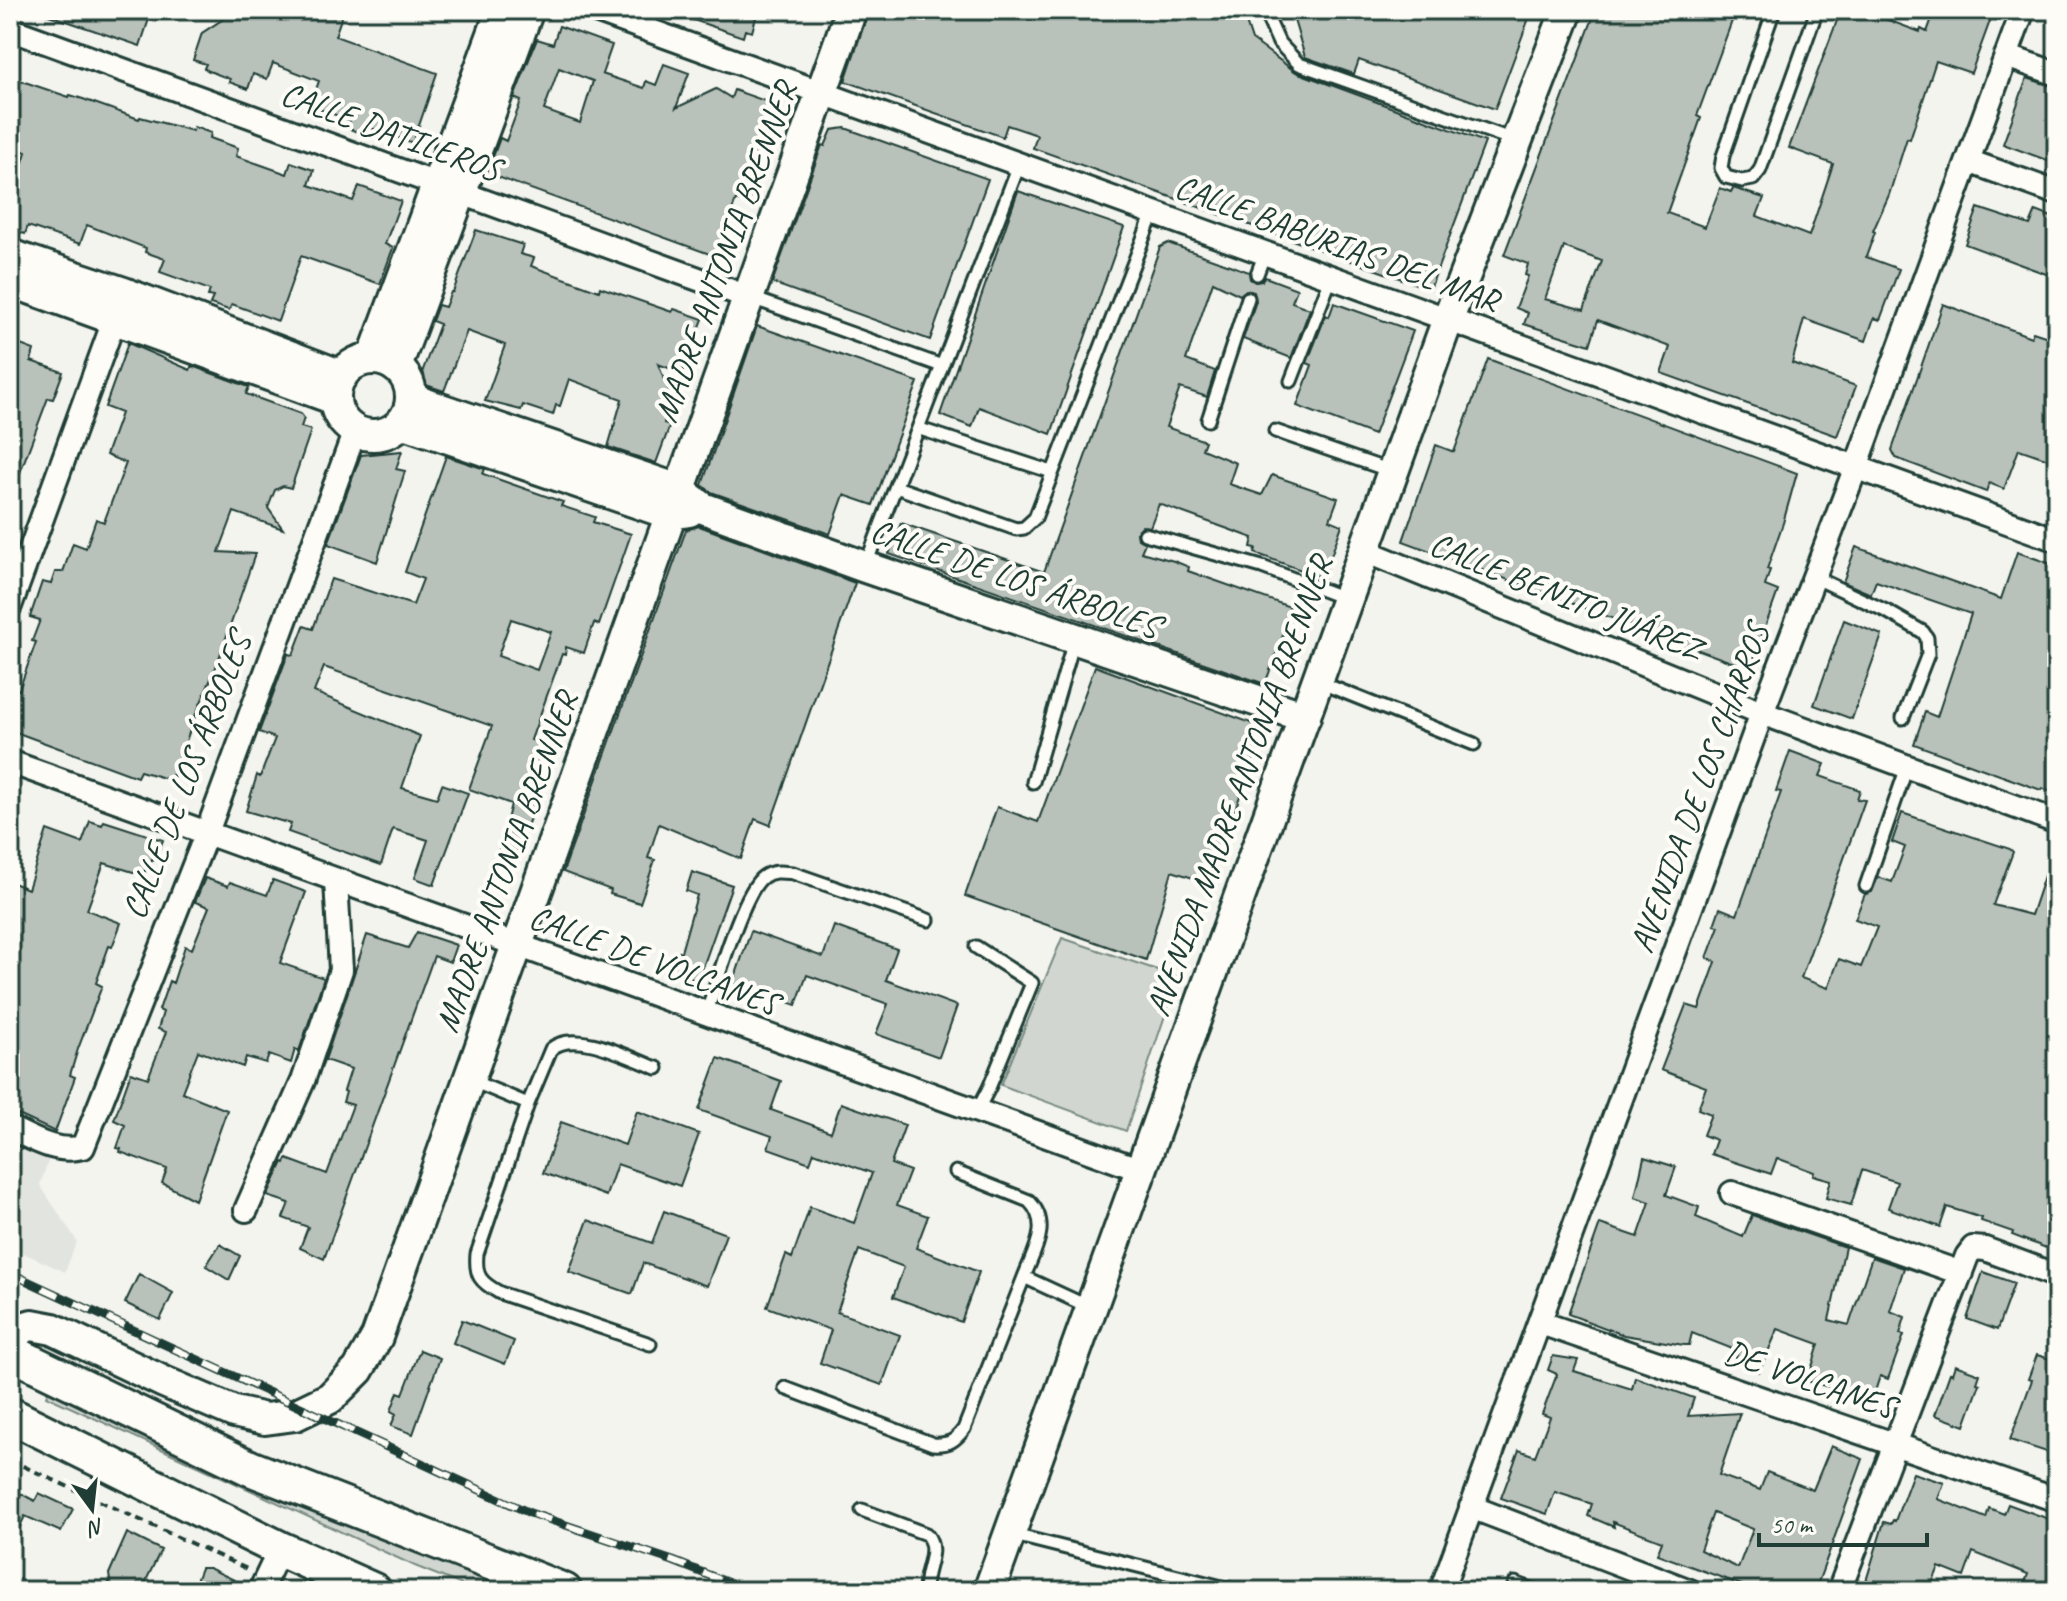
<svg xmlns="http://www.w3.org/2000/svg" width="2067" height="1601" font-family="Caveat,sans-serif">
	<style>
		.built { fill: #e2e5df }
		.green { fill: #d1d6d1; stroke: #788a82; stroke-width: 2 }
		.building { fill: #b9c1bb; stroke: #1f3d34; stroke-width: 2; fill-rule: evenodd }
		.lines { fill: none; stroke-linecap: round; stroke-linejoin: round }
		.lane-casing { stroke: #1f3d34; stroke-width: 17 }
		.street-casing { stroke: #1f3d34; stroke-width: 28 }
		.secondary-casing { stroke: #1f3d34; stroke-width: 36 }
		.primary-casing { stroke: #1f3d34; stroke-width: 40 }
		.path { stroke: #1f3d34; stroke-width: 4; stroke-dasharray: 8 6; stroke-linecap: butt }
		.lane { stroke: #fdfcf7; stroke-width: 11 }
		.street { stroke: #fdfcf7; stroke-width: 22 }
		.secondary { stroke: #fdfcf7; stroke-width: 30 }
		.primary { stroke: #fdfcf7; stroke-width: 34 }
		.rail-casing { stroke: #1f3d34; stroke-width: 9 }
		.rail { stroke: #fdfcf7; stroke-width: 6; stroke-dasharray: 18; stroke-linecap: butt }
		.labels { text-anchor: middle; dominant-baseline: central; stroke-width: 8; stroke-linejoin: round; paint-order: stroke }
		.street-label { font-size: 34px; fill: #1f3d34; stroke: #fdfcf7 }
	</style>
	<rect width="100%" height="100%" fill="#f4f4ef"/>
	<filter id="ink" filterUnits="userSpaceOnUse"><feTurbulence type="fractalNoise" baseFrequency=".0125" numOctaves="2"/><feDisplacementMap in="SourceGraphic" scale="16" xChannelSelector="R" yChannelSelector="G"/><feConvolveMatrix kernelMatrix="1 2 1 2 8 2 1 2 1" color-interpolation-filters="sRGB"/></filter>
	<g filter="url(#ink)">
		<path class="built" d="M 10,1133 L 51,1153 L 40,1185 L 77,1241 L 65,1272 L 10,1247 Z"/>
		<path class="green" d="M 1062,938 L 1178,977 L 1126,1131 L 1001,1085 Z
			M 51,1384 L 540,1591 L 477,1591 L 415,1566 L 46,1396 Z"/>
		<path class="building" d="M 44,10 L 152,10 L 140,46 L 43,13 Z
			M 237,10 L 344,10 L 335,36 L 437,73 L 413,143 L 368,127 L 365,135 L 347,128 L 350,120 L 310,106 L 319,81 L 273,63 L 267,79 L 253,74 L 248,89 L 229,82 L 230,79 L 209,71 L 204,68 L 206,64 L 193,60 L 202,33 Z
			M 673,10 L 758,10 L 752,32 L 745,30 L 743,37 L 673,13 Z
			M 869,10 L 1242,10 L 1252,40 L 1296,72 L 1485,142 L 1430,289 L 1033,148 L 1037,135 L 1007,125 L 1003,137 L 845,81 Z
			M 1291,10 L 1532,10 L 1495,109 L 1359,60 L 1354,74 L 1305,57 Z
			M 1596,10 L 1736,10 L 1697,116 L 1701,118 L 1667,213 L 1705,227 L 1720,188 L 1731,192 L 1733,188 L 1764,198 L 1757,216 L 1809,236 L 1833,164 L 1789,148 L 1841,10 L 1861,10 L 1920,32 L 1921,29 L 1927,32 L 1935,10 L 1994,10 L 1971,73 L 1936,61 L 1910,139 L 1907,138 L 1889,195 L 1873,231 L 1875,232 L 1866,257 L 1899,269 L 1880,320 L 1874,318 L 1866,341 L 1804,319 L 1792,363 L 1856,386 L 1837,436 L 1661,373 L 1670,347 L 1598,320 L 1590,345 L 1524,324 L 1528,313 L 1516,308 L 1528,276 L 1525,275 L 1528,264 L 1504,255 ZM 1564,247 L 1602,261 L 1584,310 L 1545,299 Z
			M 559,26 L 612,45 L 602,74 L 644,88 L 646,81 L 656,85 L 664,64 L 689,73 L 676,108 L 716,89 L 731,98 L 734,90 L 782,107 L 748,204 L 736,200 L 715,256 L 495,176 L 490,165 L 500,138 L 506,141 L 521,101 L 514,98 L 537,39 L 553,44 ZM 559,68 L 593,81 L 580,123 L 544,110 Z
			M 10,77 L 69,97 L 70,95 L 83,99 L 139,119 L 140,117 L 193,131 L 194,127 L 211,133 L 210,138 L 238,148 L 236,156 L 287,174 L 291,162 L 314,170 L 309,185 L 353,201 L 359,186 L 401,201 L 385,244 L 393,248 L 380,284 L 301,256 L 278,321 L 232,304 L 229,310 L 210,304 L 213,297 L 208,296 L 210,290 L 160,272 L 165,259 L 145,252 L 146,248 L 87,225 L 80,244 L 28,226 L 25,234 L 10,229 L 10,203 L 26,152 L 16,148 L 18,144 L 10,141 Z
			M 2027,78 L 2057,88 L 2057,164 L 2003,144 Z
			M 845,128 L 988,179 L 930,340 L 772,283 L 822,145 L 825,146 L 832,130 Z
			M 1018,191 L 1124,227 L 1051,434 L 979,407 L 972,427 L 940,415 Z
			M 1978,208 L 2030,225 L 2036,211 L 2057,219 L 2057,278 L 1965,244 Z
			M 476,230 L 523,245 L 520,254 L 534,258 L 531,266 L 599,291 L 600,287 L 672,312 L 674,309 L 703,319 L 682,373 L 658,364 L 672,398 L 664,423 L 670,425 L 656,463 L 608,447 L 622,399 L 569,379 L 560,406 L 556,405 L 553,415 L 523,405 L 521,410 L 485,401 L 505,345 L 467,331 L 444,391 L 426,385 L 423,370 L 440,324 L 432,321 L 438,305 L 445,307 L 451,292 L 453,292 Z
			M 1168,243 L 1249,272 L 1250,279 L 1255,282 L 1262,281 L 1265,277 L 1297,289 L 1292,302 L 1310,309 L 1291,358 L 1243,339 L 1256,301 L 1254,292 L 1246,290 L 1240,295 L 1213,282 L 1186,360 L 1215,371 L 1207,397 L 1180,388 L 1166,427 L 1205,441 L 1202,449 L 1236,463 L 1229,484 L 1262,495 L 1272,475 L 1338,498 L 1330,520 L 1342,525 L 1323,578 L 1255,553 L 1256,548 L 1251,547 L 1253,538 L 1159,504 L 1150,527 L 1142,526 L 1137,532 L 1138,539 L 1145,543 L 1141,552 L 1174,561 L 1189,567 L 1188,571 L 1293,608 L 1265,684 L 889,554 L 901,523 L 1044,572 L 1160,247 Z
			M 1334,303 L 1413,331 L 1374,435 L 1297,406 L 1312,365 L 1307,363 L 1326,315 L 1329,317 Z
			M 1943,304 L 2031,337 L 2033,332 L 2057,340 L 2057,462 L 2019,449 L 2004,489 L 1989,483 L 1986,492 L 1896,458 L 1892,450 Z
			M 757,326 L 918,382 L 873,505 L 844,495 L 830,534 L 711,492 L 702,485 Z
			M 10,341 L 34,350 L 31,361 L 63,372 L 53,399 L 48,398 L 12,494 Z
			M 128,343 L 190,370 L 192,366 L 249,387 L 246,394 L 301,414 L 304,418 L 301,427 L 311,430 L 291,488 L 283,486 L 275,490 L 268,508 L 283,529 L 234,512 L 219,552 L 255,554 L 216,667 L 193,721 L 181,756 L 187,758 L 180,778 L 172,775 L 171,780 L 140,771 L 137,777 L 10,730 L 10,687 L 19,690 L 36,642 L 32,641 L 40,620 L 30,617 L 42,582 L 51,584 L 55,572 L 63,572 L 73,543 L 86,548 L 96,519 L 104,522 L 126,463 L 106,455 L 121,413 L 105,407 Z
			M 1488,359 L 1797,473 L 1783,523 L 1767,569 L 1770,570 L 1765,586 L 1778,591 L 1750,669 L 1403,541 L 1436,445 L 1454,452 Z
			M 402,451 L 396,469 L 405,471 L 377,562 L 328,544 L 361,455 Z
			M 446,456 L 485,469 L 483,474 L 563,502 L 561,506 L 595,517 L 593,522 L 631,534 L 599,625 L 594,623 L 584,653 L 566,647 L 565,655 L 562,654 L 531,740 L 552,747 L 542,776 L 545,777 L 516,856 L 499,851 L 511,804 L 469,789 L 492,726 L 324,667 L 314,692 L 420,736 L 402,788 L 437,798 L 442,784 L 468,793 L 434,885 L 415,878 L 428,840 L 393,829 L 381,865 L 288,832 L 291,824 L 246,811 L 257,775 L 260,777 L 275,738 L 259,732 L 288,654 L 293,655 L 304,626 L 313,629 L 331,579 L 413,605 L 423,579 L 405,572 ZM 511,619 L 551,632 L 537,670 L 498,656 Z
			M 699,526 L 855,583 L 770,825 L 755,819 L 741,859 L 659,824 L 648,858 L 655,860 L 640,903 L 610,894 L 611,890 L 563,872 L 686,530 Z
			M 1856,547 L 2001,599 L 2017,552 L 2057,566 L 2057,794 L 2042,788 L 2041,790 L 1914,744 L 1925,712 L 1937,717 L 1971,614 L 1876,581 L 1871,594 L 1843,582 Z
			M 1844,620 L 1882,635 L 1852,719 L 1814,705 Z
			M 1095,666 L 1265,728 L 1208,883 L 1172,871 L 1146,960 L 965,896 L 997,807 L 1038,822 Z
			M 1790,751 L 1825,764 L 1820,776 L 1860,790 L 1857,799 L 1865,800 L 1801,978 L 1828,988 L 1839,959 L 1861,967 L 1877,927 L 1855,919 L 1865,894 L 1872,892 L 1878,877 L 1892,882 L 1905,847 L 1892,842 L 1902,813 L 2010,849 L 2013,852 L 1993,905 L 2031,915 L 2054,846 L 2057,847 L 2057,1241 L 2054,1251 L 2012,1235 L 2013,1232 L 1981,1221 L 1982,1218 L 1947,1207 L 1940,1227 L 1888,1208 L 1897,1182 L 1862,1170 L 1851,1205 L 1826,1198 L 1831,1180 L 1813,1175 L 1814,1172 L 1777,1158 L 1771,1174 L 1711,1154 L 1716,1140 L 1703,1135 L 1711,1114 L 1698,1109 L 1706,1087 L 1661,1070 L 1686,1005 L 1699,1009 L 1716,962 L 1707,958 L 1719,926 L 1714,925 L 1720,908 L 1737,915 L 1781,792 L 1776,791 Z
			M 90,821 L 102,825 L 104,821 L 163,840 L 155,860 L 152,859 L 148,871 L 145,870 L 143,875 L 104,863 L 87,910 L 121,923 L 112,947 L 109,946 L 96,983 L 102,986 L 78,1049 L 70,1075 L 75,1077 L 55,1132 L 10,1111 L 10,882 L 28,889 L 47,830 L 82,843 Z
			M 692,872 L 732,885 L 698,981 L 673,972 L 678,952 L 681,952 L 697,895 L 686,891 Z
			M 205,878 L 228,886 L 230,882 L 267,895 L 273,880 L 306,892 L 280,963 L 324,978 L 299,1051 L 295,1049 L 291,1063 L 269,1055 L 266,1063 L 246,1057 L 243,1067 L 198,1051 L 182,1092 L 227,1110 L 195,1200 L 162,1183 L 167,1169 L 120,1152 L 121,1149 L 117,1148 L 125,1125 L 114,1120 L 131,1072 L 148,1078 L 166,1032 L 158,1029 L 163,1012 L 159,1010 L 169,981 L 173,983 L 185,946 L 192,949 L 209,907 L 195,902 Z
			M 834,926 L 897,949 L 886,980 L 957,1006 L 939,1057 L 876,1034 L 888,1004 L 807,975 L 796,1005 L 733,983 L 751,931 L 823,957 Z
			M 417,932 L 456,945 L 450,962 L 434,956 L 324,1259 L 300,1248 L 308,1227 L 283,1218 L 289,1203 L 267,1196 L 283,1162 L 285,1163 L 287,1159 L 327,1174 L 353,1105 L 343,1102 L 346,1092 L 344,1091 L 351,1069 L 325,1060 L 367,935 L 408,948 Z
			M 718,1058 L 781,1081 L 771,1110 L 831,1132 L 841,1103 L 905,1125 L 891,1164 L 910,1171 L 897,1205 L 928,1216 L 916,1248 L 979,1272 L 961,1322 L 893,1297 L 904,1267 L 859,1250 L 837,1312 L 900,1335 L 882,1385 L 820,1363 L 831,1330 L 767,1307 L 786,1255 L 792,1258 L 810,1207 L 854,1223 L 872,1173 L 814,1152 L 810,1163 L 768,1148 L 772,1136 L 699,1110 Z
			M 637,1111 L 699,1134 L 680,1186 L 617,1164 L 606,1196 L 543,1173 L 561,1122 L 625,1145 Z
			M 1644,1157 L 1676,1167 L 1666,1195 L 1699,1207 L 1696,1217 L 1743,1237 L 1752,1215 L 1845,1247 L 1829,1320 L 1849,1325 L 1872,1257 L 1904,1268 L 1890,1311 L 1905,1317 L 1900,1334 L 1904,1335 L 1888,1379 L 1880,1376 L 1871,1404 L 1833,1391 L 1834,1388 L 1810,1382 L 1808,1380 L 1819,1344 L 1778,1329 L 1759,1372 L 1734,1361 L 1738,1351 L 1692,1333 L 1689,1345 L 1684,1345 L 1624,1335 L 1568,1314 L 1600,1224 L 1638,1237 L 1650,1202 L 1635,1197 Z
			M 664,1211 L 726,1234 L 707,1286 L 643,1263 L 632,1294 L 569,1272 L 588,1220 L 652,1243 Z
			M 220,1244 L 240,1256 L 229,1280 L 206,1266 Z
			M 1983,1272 L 2014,1283 L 1997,1330 L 1967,1319 Z
			M 139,1274 L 173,1293 L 160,1320 L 125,1303 Z
			M 462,1320 L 514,1341 L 505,1364 L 453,1343 Z
			M 420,1350 L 440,1358 L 413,1434 L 391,1426 L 396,1414 L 391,1411 L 398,1392 L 403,1394 Z
			M 2037,1355 L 2057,1361 L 2057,1442 L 2053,1454 L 2010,1440 L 2032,1380 L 2028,1379 Z
			M 1553,1356 L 1578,1360 L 1574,1371 L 1632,1389 L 1635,1377 L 1694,1398 L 1688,1416 L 1740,1413 L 1719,1475 L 1760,1490 L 1767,1472 L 1813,1490 L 1831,1446 L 1863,1459 L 1815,1591 L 1758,1591 L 1657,1554 L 1662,1541 L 1613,1522 L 1614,1527 L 1588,1516 L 1592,1504 L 1555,1492 L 1547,1514 L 1501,1498 L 1519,1450 L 1535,1456 L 1550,1417 L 1542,1414 L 1557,1374 L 1548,1370 ZM 1713,1513 L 1753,1529 L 1738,1568 L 1700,1550 Z
			M 1955,1365 L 1980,1374 L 1977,1383 L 1980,1384 L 1965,1426 L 1935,1415 L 1950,1373 L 1952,1374 Z
			M 1913,1473 L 1944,1483 L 1938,1499 L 1986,1518 L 1989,1508 L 2004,1514 L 2008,1504 L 2057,1522 L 2057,1591 L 2022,1591 L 2028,1574 L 1973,1552 L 1964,1577 L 1939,1567 L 1929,1591 L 1863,1591 L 1884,1522 L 1891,1524 L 1893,1520 L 1895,1521 Z
			M 10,1488 L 35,1501 L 39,1493 L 73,1509 L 61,1532 L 25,1516 L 10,1547 Z
			M 127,1533 L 161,1550 L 141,1591 L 105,1591 L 110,1581 L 109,1574 Z
			M 201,1568 L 209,1568 L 247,1586 L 246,1591 L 192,1591 Z"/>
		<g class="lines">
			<g class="lane-casing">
				<path id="lane" d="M 1264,10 L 1279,43 L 1299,64 L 1516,141
					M 1774,10 L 1723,156 L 1721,168 L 1726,177 L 1742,181 L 1753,179 L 1760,170 L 1817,10
					M 1257,274 L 1265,253
					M 749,297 L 942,366
					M 1291,381 L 1331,278
					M 1208,420 L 1248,298
					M 920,429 L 1052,472
					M 1275,431 L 1391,471
					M 896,487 L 1016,529 L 1024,528 L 1035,518 L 1153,213
					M 1145,534 L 1262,567 L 1346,599
					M 866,564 L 1019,165
					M 1814,577 L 1888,612 L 1923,632 L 1927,638 L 1928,654 L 1903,718
					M 1319,682 L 1474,744
					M 1033,782 L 1074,641
					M 1866,886 L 1907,767
					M 976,947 L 1032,983 L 989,1088 L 977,1111
					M 706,1014 C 716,986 743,891 763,877 C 772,870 782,872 793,873 L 928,920
					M 470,1080 L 528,1104 L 477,1254 C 475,1276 480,1282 500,1293 L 650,1344
					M 528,1104 L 551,1049 C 575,1028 630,1058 657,1068
					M 956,1172 L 1029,1201 C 1052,1224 1034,1251 1024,1277
					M 785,1388 L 933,1444 C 949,1445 955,1441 964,1429 L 1024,1277 L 1091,1308
					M 862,1510 L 926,1534 C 941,1551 922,1572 926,1591
					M 1010,1534 L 1238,1591
					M 1512,1591 L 1515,1583 L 1536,1591"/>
			</g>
			<g class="street-casing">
				<path id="street" d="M 593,10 L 2057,540
					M 10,29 L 748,297
					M 2006,56 L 2057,74
					M 1968,161 L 2057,193
					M 1365,551 L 1762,713 L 2057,822
					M 10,606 L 119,307
					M 10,762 L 1141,1170
					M 10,1128 C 33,1139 57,1154 83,1147 L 206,835 L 355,431
					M 1732,1193 L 1961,1273
					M 246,1210 L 303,1081 L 341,970 L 336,881
					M 1541,1323 L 2057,1500
					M 1471,1507 L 1690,1591
					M 260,1591 L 280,1549
					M 1441,1591 L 1762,713 L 1856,467 L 2023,10
					M 1839,1591 L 1967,1256 L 1973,1248 L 1985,1249 L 2057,1276"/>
			</g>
			<g class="secondary-casing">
				<path id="secondary" d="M 10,255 L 124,293 L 342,376
					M 10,281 L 335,399
					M 373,358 L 502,10
					M335 397a38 38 0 1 1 76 0a38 38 0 1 1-76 0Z
					M 396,367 L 528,10
					M 411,399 L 679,490 L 703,508 L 865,567 L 1305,717
					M 402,422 L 671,514 L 689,511
					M 10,1340 L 22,1328 L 32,1325 L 53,1329 L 164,1382 L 234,1412 L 265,1419 L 295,1415 L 330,1398 L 358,1370 L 377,1337 L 851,10
					M 989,1591 L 1448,319 L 1567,10"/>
			</g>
			<g class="primary-casing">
				<path id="primary" d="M 10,1352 L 250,1468 L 564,1591
					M 10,1415 L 280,1549 L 374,1591"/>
			</g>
			<path class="path" d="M 10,1460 L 247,1569
				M 285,1586 L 296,1591"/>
			<use href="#lane" class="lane"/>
			<use href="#street" class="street"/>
			<use href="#secondary" class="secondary"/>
			<use href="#primary" class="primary"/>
			<g class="rail-casing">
				<path id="rail" d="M 10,1273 L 530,1513 L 673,1561 L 749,1591"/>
			</g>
			<use href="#rail" class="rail"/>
		</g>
	</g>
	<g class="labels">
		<g class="street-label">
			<text transform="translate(391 131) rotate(20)">CALLE DATILEROS</text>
			<text transform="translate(1337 243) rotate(20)">CALLE BABURIAS DEL MAR</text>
			<text transform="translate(725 252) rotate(-70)">MADRE ANTONIA BRENNER</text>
			<text transform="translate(1015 578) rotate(19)">CALLE DE LOS ÁRBOLES</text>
			<text transform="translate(1566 596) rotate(22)">CALLE BENITO JUÁREZ</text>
			<text transform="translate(186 776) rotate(-69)">CALLE DE LOS ÁRBOLES</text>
			<text transform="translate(1239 786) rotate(-70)">AVENIDA MADRE ANTONIA BRENNER</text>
			<text transform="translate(1699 788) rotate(-70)">AVENIDA DE LOS CHARROS</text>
			<text transform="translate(506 862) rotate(-70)">MADRE ANTONIA BRENNER</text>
			<text transform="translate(654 960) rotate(20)">CALLE DE VOLCANES</text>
			<text transform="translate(1810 1379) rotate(19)">DE VOLCANES</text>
		</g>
	</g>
	<rect width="2067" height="1601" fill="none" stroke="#fdfcf7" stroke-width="40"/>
	<rect x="20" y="20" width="2027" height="1561" fill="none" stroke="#1f3d34" stroke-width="3" filter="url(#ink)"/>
	<g transform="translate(92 1509) rotate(165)" stroke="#fdfcf7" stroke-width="6" paint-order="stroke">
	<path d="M0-6L14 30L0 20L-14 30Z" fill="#1f3d34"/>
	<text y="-12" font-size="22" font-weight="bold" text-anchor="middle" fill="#1f3d34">N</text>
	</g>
	<path d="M1759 1533v12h168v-12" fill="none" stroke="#1f3d34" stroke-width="4"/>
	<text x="1771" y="1533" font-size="24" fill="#1f3d34" stroke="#fdfcf7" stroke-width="6" paint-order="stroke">50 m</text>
</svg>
